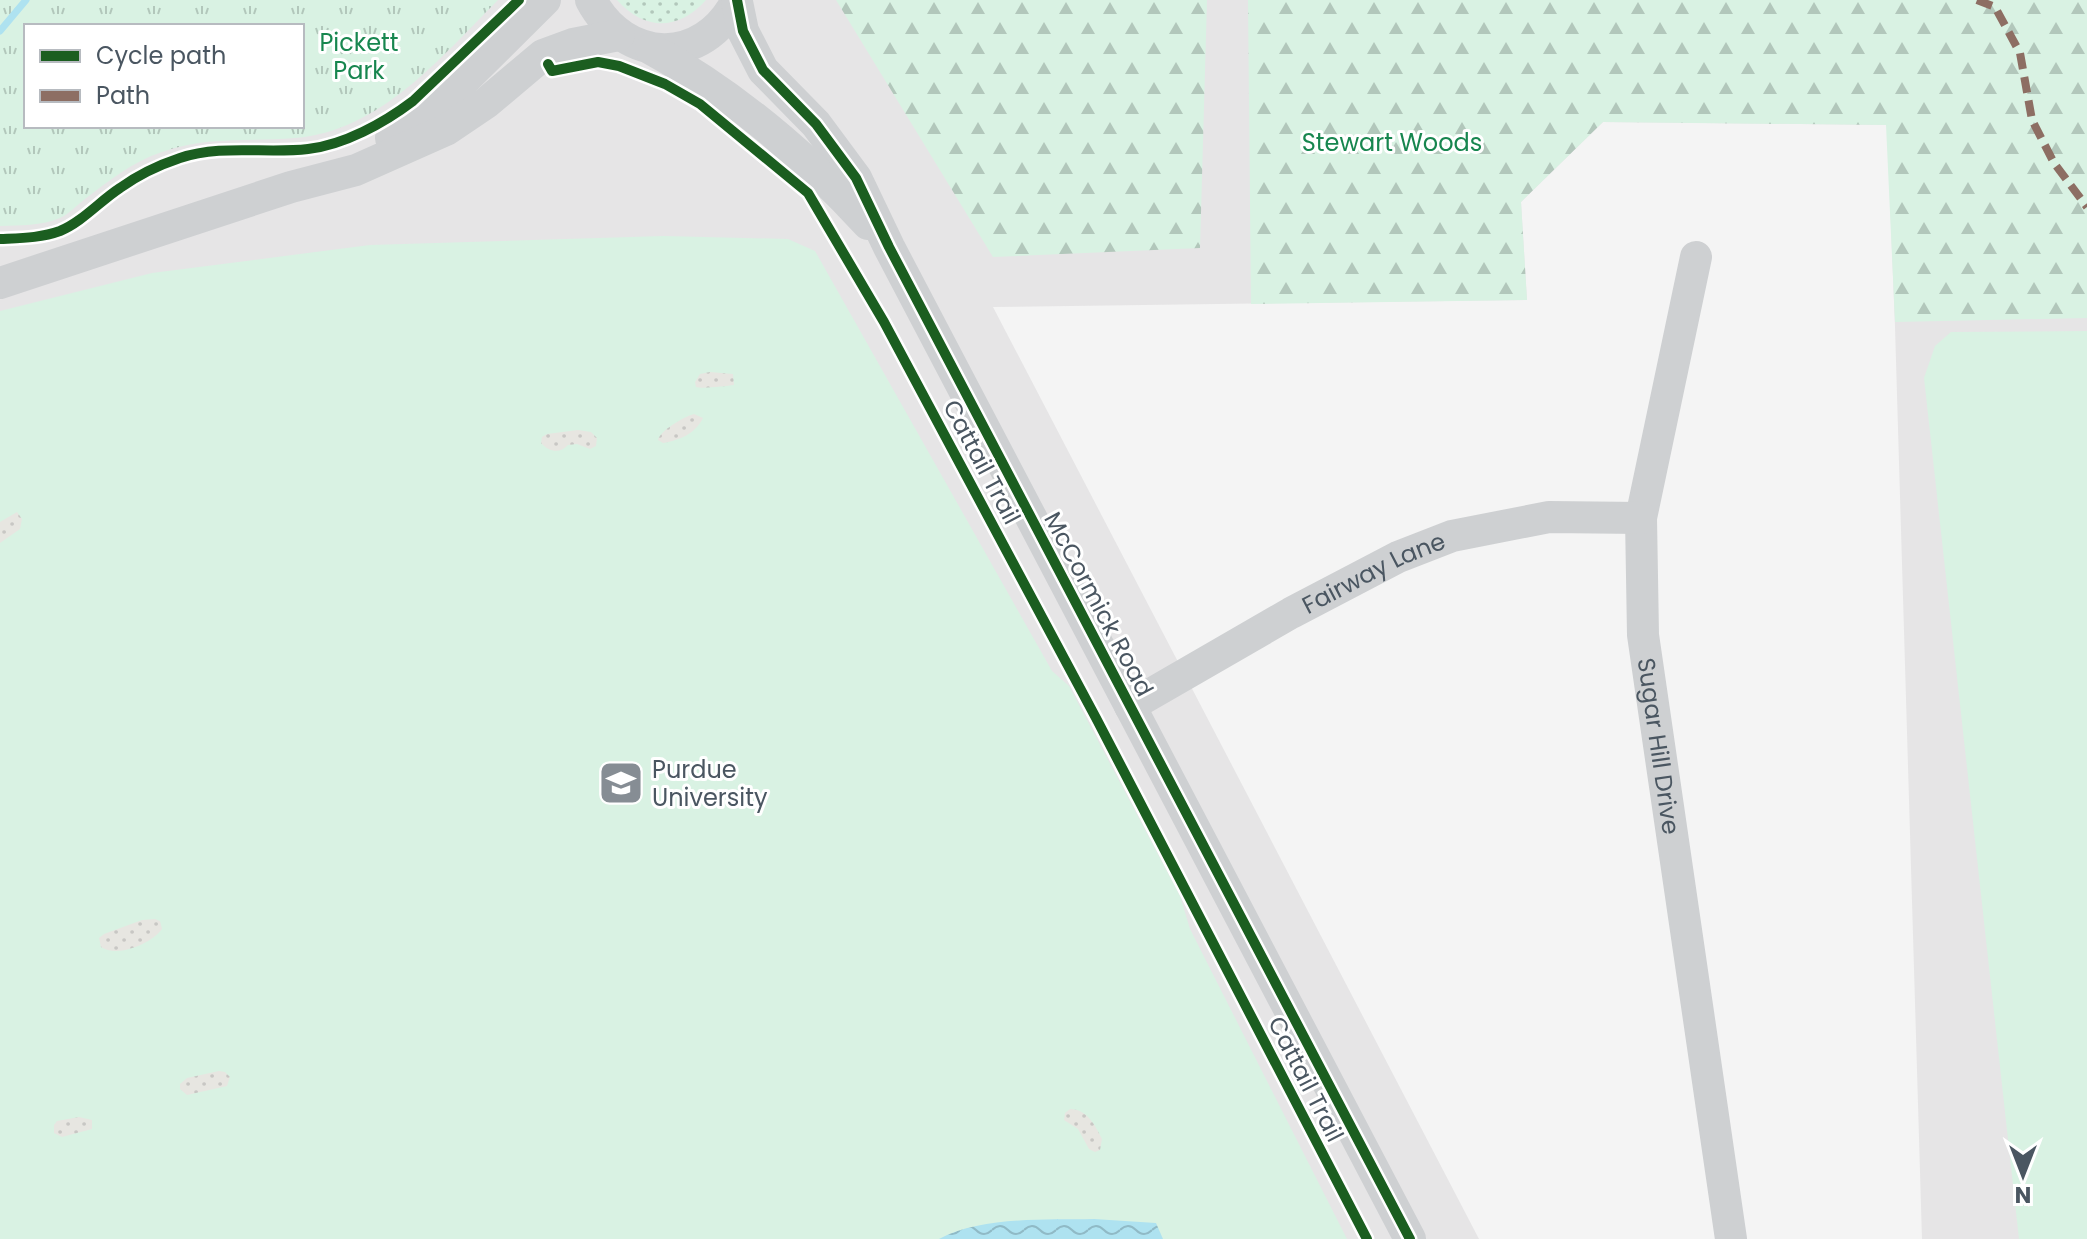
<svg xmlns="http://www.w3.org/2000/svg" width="2087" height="1239" font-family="Poppins,sans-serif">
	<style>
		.education { fill: #e6e5e6; fill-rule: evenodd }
		.grass { fill: #d9f2e3 }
		.forest { fill: url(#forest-firs) }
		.sand { fill: url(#sand-dots) }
		.park { fill: url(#park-tufts); fill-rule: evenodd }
		.garden { fill: url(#garden-dots) }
		.water { fill: url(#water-waves) }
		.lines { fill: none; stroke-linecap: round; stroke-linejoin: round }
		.stream { stroke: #aee2f0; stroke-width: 7 }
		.minor { stroke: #ced0d2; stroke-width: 32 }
		.quiet { stroke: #8d6e63; stroke-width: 8; stroke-dasharray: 16 8; stroke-linecap: butt }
		.cycleway-casing { stroke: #fff; stroke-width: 15 }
		.cycleway { stroke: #1b5e20; stroke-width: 10 }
		.labels { text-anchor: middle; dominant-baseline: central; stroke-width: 6; stroke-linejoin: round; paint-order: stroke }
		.park-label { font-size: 24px; fill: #17864f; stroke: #fff }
		.street-label { font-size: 24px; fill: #4a5661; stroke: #fff }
		.poi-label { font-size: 24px; fill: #4a5661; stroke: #fff; text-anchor: start }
	</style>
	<defs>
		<pattern id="forest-firs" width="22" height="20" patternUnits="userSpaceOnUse" patternTransform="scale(2)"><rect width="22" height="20" fill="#d9f2e3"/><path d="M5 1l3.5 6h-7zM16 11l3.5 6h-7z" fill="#b2c7bb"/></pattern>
		<pattern id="sand-dots" width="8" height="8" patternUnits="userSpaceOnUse" patternTransform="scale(2)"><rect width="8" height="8" fill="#e7e6e1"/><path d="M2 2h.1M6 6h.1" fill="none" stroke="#c8c7c4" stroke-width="1.8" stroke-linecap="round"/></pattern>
		<pattern id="park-tufts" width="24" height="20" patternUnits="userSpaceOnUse" patternTransform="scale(2)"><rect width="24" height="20" fill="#d9f2e3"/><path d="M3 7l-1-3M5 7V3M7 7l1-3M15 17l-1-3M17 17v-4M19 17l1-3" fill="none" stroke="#b2c7bb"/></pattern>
		<pattern id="garden-dots" width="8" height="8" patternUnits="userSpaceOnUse" patternTransform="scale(2)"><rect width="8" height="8" fill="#d9f2e3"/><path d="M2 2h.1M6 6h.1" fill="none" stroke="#b2c7bb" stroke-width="1.8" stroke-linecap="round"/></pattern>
		<pattern id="water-waves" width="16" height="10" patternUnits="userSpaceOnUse" patternTransform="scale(2)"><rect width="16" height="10" fill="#aee2f0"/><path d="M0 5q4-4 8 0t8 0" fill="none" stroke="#90bac6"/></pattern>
	</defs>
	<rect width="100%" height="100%" fill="#f4f4f4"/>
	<path class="education" d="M 0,0 L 2087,0 L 2087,1239 L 1922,1239 L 1895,327 L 1887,125 L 1603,122 L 1521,202 L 1527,300 L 993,307 L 1479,1239 L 0,1239 ZM 26,26 L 302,26 L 302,126 L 26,126 Z"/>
	<path class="grass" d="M 664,236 L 788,239 L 815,251 L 1052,671 L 1069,686 L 1180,896 L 1190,929 L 1347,1239 L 0,1239 L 0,311 L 152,273 L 370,245 Z
		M 2087,331 L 2087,1239 L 2019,1239 L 1924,378 L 1935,346 L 1951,332 Z"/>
	<path class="forest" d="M 836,0 L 1207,0 L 1200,248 L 993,257 Z
		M 1248,0 L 2087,0 L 2087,318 L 1895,322 L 1886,125 L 1603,122 L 1521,202 L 1527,300 L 1251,304 Z"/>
	<path class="sand" d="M 710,372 L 733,374 L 734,385 C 726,386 703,389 696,387 L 695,382 L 700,374 Z
		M 694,414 L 703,418 C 695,434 680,440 663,443 L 658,440 C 660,431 683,417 694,414 Z
		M 578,430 L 591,432 L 597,438 L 596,446 L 590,449 L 577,444 L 568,445 C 560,454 549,452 541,443 L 542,437 L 547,434 Z
		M 17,512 L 22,519 L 20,529 L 0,543 L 0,522 Z
		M 155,919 L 160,921 L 162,929 C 151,944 117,958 101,947 L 99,938 L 104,934 L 142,920 Z
		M 219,1071 L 225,1072 L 230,1077 L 227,1086 L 187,1095 L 180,1089 L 180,1084 L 187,1078 Z
		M 1070,1109 C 1087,1109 1095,1125 1102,1139 L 1100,1150 L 1095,1152 L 1089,1149 L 1078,1129 L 1064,1120 L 1065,1113 Z
		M 79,1117 L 92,1120 L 92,1129 L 62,1137 L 54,1133 L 54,1125 L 57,1121 Z"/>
	<path class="park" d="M 0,0 L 498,0 C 441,57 381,131 295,138 C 250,142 206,136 162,152 C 132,162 110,180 85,199 C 77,205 69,214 60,218 C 42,226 19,225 0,226 ZM 26,26 L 302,26 L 302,126 L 26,126 Z"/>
	<path class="garden" d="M 617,0 L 706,0 C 678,31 645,31 617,0 Z"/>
	<path class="water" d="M 1094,1219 L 1156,1223 L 1163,1239 L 939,1239 C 982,1216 1046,1220 1094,1219 Z"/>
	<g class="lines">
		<path class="stream" d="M 0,31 L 26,0"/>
		<g class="minor">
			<path d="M 591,0 C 625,64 703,67 737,0"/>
			<path d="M 737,2 L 743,31 L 763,70 L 816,124 L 856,178 L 889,247 L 1410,1239"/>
			<path d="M 651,49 C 733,94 805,155 868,224"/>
			<path d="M 391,138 L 438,106 L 545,0"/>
			<path id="s1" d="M 1696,257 L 1641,518 L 1643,635 L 1731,1239"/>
			<path d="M 0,283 L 291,187 L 356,170 L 446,130 L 486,103 L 543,55 L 573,44 L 619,35"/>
			<path id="s2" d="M 1130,706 L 1291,613 L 1398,557 L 1452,536 L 1549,517 L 1641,518"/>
		</g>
		<path class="quiet" d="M 1977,0 L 1995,7 L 2020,53 L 2032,120 L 2054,163 L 2087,207"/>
		<g class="cycleway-casing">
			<path id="cycleway" d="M 737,0 L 743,31 L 763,70 L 816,124 L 856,178 L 889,247 L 1410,1239
				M 548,64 L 552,71 L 598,62 L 619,66 L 665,84 L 700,104 L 808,193 L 884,322 L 1096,718 L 1367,1239
				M 0,239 C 21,238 41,238 60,231 C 82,222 100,201 120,188 C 138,175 159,165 180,158 C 221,144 266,154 308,149 C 344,145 384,123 413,101 L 519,0"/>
		</g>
		<use href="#cycleway" class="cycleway"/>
	</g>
	<defs>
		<g id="university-square" transform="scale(2.3)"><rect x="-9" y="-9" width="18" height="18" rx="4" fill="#868d94" stroke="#fff"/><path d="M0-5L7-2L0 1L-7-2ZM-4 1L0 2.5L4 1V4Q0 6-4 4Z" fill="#fff"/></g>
	</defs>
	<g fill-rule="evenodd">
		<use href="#university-square" x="621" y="783"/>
	</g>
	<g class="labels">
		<g class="park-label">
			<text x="359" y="42">Pickett<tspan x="359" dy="28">Park</tspan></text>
			<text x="1392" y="142">Stewart Woods</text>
		</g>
		<g class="street-label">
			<text transform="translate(982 462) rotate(62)">Cattail Trail</text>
			<text stroke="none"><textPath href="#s2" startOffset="278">Fairway Lane</textPath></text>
			<text transform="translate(1099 604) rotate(62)">McCormick Road</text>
			<text stroke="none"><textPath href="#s1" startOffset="496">Sugar Hill Drive</textPath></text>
			<text transform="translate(1306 1079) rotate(63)">Cattail Trail</text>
		</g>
		<g class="poi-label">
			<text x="652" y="769">Purdue<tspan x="652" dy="28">University</tspan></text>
		</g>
	</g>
	<rect x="24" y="24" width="280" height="104" fill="#ffffff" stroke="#b7bbc0" stroke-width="2"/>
	<rect x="40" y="50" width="40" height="12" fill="#1b5e20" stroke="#b7bbc0" stroke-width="2"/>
	<text x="96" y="64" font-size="24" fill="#4a5661">Cycle path</text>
	<rect x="40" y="90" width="40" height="12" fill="#8d6e63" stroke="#b7bbc0" stroke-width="2"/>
	<text x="96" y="104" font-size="24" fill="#4a5661">Path</text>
	<g transform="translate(2023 1175) rotate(180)" stroke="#ffffff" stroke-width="6" paint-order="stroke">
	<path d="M0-6L14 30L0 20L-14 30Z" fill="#4a5661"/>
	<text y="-12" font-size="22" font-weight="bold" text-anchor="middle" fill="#4a5661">N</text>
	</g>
</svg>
